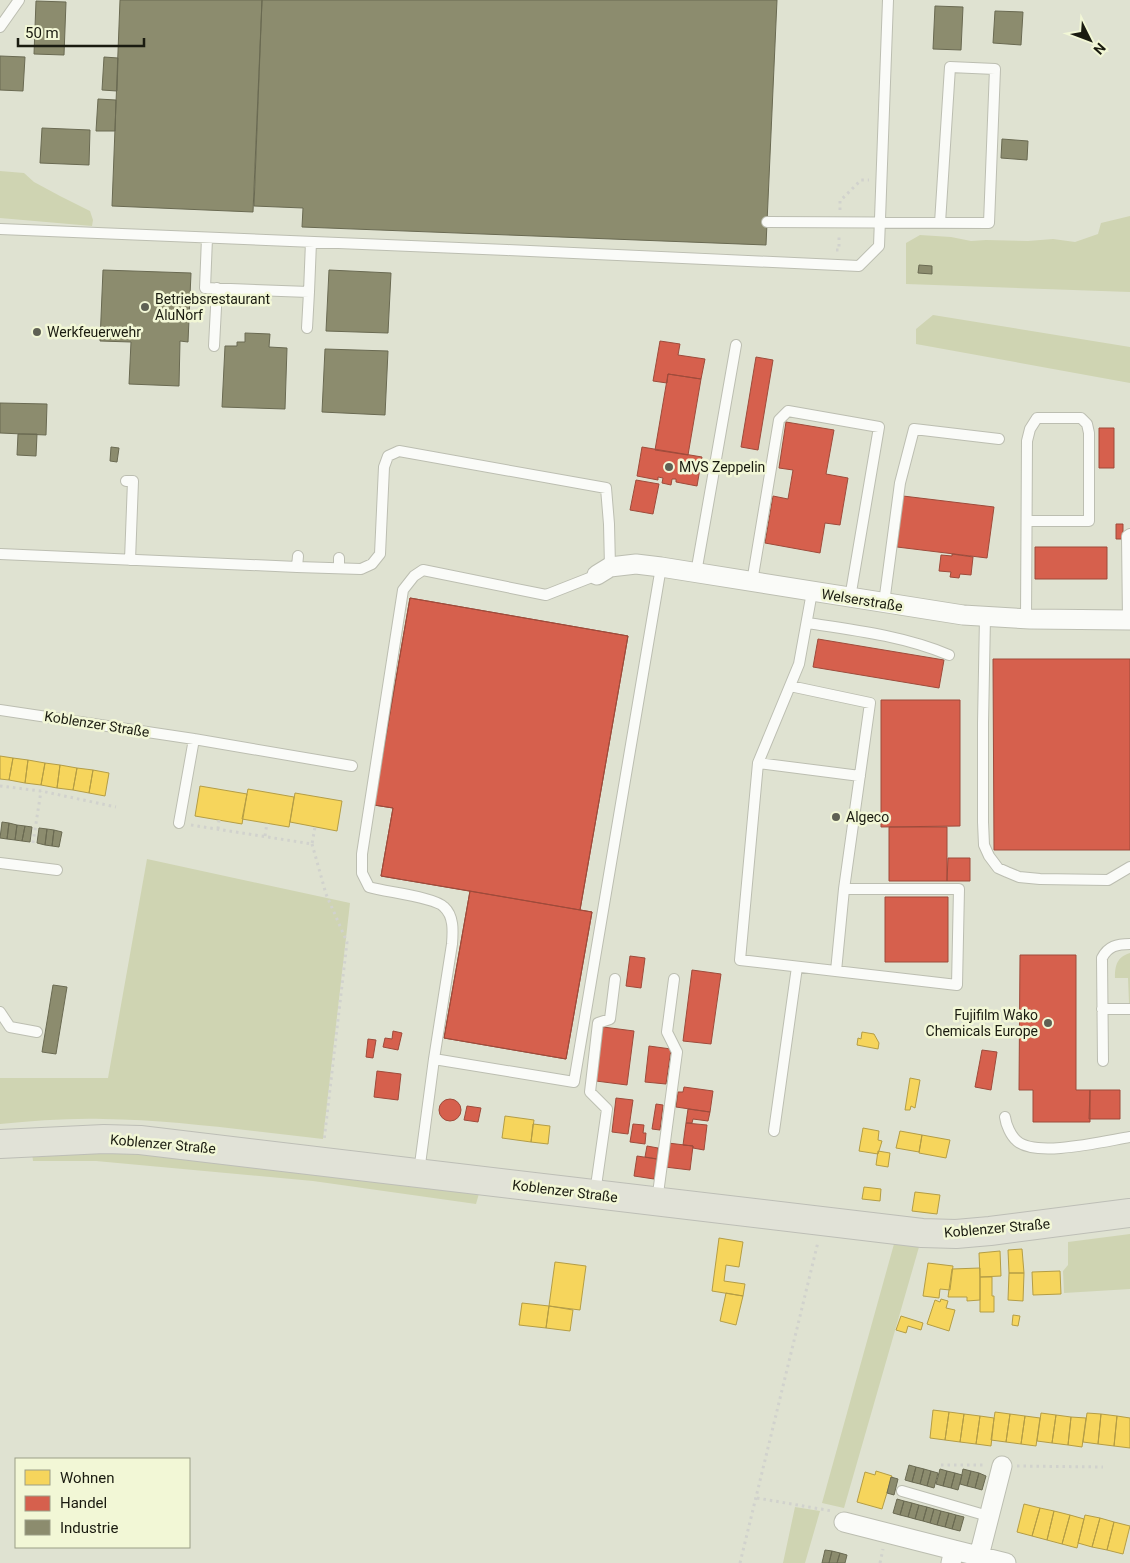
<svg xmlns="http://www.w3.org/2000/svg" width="1130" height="1563" font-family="Roboto,sans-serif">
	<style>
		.green { fill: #cfd4b2 }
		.homes { fill: #f6d55c; stroke: #b49d45 }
		.shops { fill: #d6604d; stroke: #9e4b3b }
		.industry { fill: #8c8c6e; stroke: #6a6a52 }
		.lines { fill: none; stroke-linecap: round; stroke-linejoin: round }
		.lane-casing { stroke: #bcbeb1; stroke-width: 12 }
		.street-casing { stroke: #bcbeb1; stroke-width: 21 }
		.primary-casing { stroke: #bdbeb6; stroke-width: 30 }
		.path { stroke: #d1d2cd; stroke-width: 3; stroke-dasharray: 2.5 4; stroke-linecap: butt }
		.lane { stroke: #fafbf8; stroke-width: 10 }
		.street { stroke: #fafbf8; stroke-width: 19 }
		.primary { stroke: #e1e2d7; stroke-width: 28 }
		.poi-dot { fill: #5f6154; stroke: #f2f7d6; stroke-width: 2 }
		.labels { text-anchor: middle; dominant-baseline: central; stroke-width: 5; stroke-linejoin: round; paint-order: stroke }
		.poi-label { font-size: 14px; fill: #1a1b10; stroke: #f2f7d6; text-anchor: start }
		.street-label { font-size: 14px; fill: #1a1b10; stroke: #f2f7d6 }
	</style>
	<rect width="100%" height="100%" fill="#dfe2d1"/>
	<path class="green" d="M 0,171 L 24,173 L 34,182 L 60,196 L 90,211 L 93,220 L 92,226 L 0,218 Z
		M 1130,216 L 1130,292 L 906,284 L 906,243 L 920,235 L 951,237 L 971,241 L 986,240 L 1028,241 L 1053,239 L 1075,242 L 1098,234 L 1101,223 Z
		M 933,315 L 1130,347 L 1130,383 L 916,344 L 916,329 Z
		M 147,859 L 350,903 L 323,1139 C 250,1131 176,1120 103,1119 C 68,1118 34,1121 0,1124 L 0,1078 L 108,1078 Z
		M 1130,953 L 1130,1003 L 1129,1003 L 1128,978 L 1115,978 C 1115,965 1117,957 1130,953 Z
		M 106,1148 L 480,1190 L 476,1204 L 313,1181 L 96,1161 L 33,1161 L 32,1153 Z
		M 1130,1234 L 1130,1289 L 1064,1293 L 1063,1271 L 1068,1265 L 1068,1242 Z
		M 894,1244 L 919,1247 L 844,1508 L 822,1503 Z
		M 795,1507 L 820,1511 L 805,1563 L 783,1563 Z"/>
	<path class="homes" d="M 0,756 L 13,758 L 9,780 L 0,779 Z
		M 13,758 L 28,760 L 25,783 L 9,780 Z
		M 28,760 L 45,763 L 41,785 L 25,783 Z
		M 45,763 L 60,765 L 57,788 L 41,785 Z
		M 60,765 L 77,768 L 73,790 L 57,788 Z
		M 77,768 L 93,770 L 89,793 L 73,790 Z
		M 93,770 L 109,773 L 105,796 L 89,793 Z
		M 200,786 L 247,794 L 242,824 L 195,816 Z
		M 248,789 L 294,797 L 289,827 L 242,819 Z
		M 295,793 L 342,801 L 337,831 L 290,822 Z
		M 862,1032 L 874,1034 L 879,1043 L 878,1049 L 857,1045 L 858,1038 L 861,1039 Z
		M 910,1078 L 920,1080 L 915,1108 L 911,1106 L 910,1110 L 905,1110 Z
		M 505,1116 L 534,1120 L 531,1142 L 502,1138 Z
		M 533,1124 L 550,1126 L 548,1144 L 531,1142 Z
		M 863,1128 L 879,1131 L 878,1140 L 882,1141 L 878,1154 L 859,1151 Z
		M 900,1131 L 922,1135 L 919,1152 L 896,1148 Z
		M 922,1135 L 950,1140 L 946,1158 L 919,1153 Z
		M 878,1151 L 890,1153 L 888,1167 L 876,1165 Z
		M 864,1187 L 881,1189 L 880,1201 L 862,1199 Z
		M 915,1192 L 940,1195 L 937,1214 L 912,1211 Z
		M 719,1238 L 743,1242 L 739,1267 L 726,1265 L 724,1281 L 745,1284 L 743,1296 L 712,1291 Z
		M 1022,1249 L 1024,1273 L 1009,1273 L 1008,1250 Z
		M 1000,1251 L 1001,1276 L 980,1277 L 979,1253 Z
		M 555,1262 L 586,1266 L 580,1310 L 549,1306 Z
		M 928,1263 L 953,1266 L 950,1290 L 940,1289 L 939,1298 L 923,1296 Z
		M 980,1268 L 980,1300 L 967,1301 L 967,1297 L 948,1297 L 952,1269 Z
		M 1060,1271 L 1061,1294 L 1033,1295 L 1032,1272 Z
		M 1009,1273 L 1024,1273 L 1023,1301 L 1008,1300 Z
		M 980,1277 L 992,1277 L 992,1296 L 994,1296 L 994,1312 L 980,1312 Z
		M 726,1293 L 743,1296 L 736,1325 L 720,1321 Z
		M 941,1299 L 948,1301 L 946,1308 L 955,1310 L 949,1331 L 927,1324 L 935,1300 L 940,1302 Z
		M 522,1303 L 549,1306 L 546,1328 L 519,1325 Z
		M 549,1306 L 573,1310 L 570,1331 L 546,1328 Z
		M 1013,1315 L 1020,1316 L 1018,1326 L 1012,1325 Z
		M 901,1316 L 923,1323 L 921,1330 L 908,1326 L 906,1333 L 896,1330 Z
		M 933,1410 L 949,1412 L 945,1440 L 930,1438 Z
		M 949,1412 L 964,1414 L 960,1442 L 945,1440 Z
		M 995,1412 L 1010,1414 L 1006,1442 L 991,1440 Z
		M 1041,1413 L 1056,1415 L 1052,1443 L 1037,1441 Z
		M 1087,1413 L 1101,1414 L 1098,1444 L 1083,1442 Z
		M 964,1414 L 980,1416 L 976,1444 L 960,1442 Z
		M 1010,1414 L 1025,1416 L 1021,1444 L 1006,1442 Z
		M 1101,1414 L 1117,1416 L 1114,1446 L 1098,1444 Z
		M 1056,1415 L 1071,1417 L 1068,1445 L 1052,1443 Z
		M 980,1416 L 994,1418 L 991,1446 L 976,1444 Z
		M 1025,1416 L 1040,1418 L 1036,1446 L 1021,1444 Z
		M 1117,1416 L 1130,1418 L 1130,1448 L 1114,1446 Z
		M 1071,1417 L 1086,1418 L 1082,1447 L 1068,1445 Z
		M 876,1471 L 892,1476 L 882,1509 L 857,1502 L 865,1472 L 875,1475 Z
		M 1024,1504 L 1040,1508 L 1032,1536 L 1017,1532 Z
		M 1040,1508 L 1054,1511 L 1047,1540 L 1032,1536 Z
		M 1054,1511 L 1070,1515 L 1062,1544 L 1047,1540 Z
		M 1070,1515 L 1084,1519 L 1077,1548 L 1062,1544 Z
		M 1085,1515 L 1100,1518 L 1092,1547 L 1078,1543 Z
		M 1100,1518 L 1114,1522 L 1107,1550 L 1092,1547 Z
		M 1114,1522 L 1130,1526 L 1123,1554 L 1107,1550 Z"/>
	<path class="shops" d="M 660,341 L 680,344 L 678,355 L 705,359 L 701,379 L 668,374 L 667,383 L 653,381 Z
		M 756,357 L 773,360 L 758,450 L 741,447 Z
		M 668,374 L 701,379 L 688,455 L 655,450 Z
		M 786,422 L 834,430 L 826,474 L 848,478 L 840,525 L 825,523 L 820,553 L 765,543 L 773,496 L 788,499 L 793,470 L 779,468 Z
		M 1099,428 L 1114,428 L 1114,468 L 1099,468 Z
		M 642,447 L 702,457 L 697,486 L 676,482 L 676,479 L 672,479 L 671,485 L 662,483 L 663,478 L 658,477 L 658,480 L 637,476 Z
		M 636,480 L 659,484 L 653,514 L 630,510 Z
		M 903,496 L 994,507 L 987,558 L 897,547 Z
		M 1116,524 L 1123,524 L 1123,539 L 1116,539 Z
		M 1035,547 L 1107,547 L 1107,579 L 1035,579 Z
		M 952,554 L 973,557 L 971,575 L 960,574 L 959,578 L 950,577 L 951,572 L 939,571 L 941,555 L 952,556 Z
		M 410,598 L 628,636 L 580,910 L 381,876 L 393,808 L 374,805 Z
		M 410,598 L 628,636 L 580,910 L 592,912 L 566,1059 L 444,1038 L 470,891 L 381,876 L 393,808 L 374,805 Z
		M 818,639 L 944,660 L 939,688 L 813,667 Z
		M 993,659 L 1130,659 L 1130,850 L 994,850 Z
		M 881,700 L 960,700 L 960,826 L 881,827 Z
		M 889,827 L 947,827 L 947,881 L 889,881 Z
		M 948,858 L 970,858 L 970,881 L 947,881 Z
		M 470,891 L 592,912 L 566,1059 L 444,1038 Z
		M 885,897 L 948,897 L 948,962 L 885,962 Z
		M 1020,955 L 1076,955 L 1076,1090 L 1090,1090 L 1090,1122 L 1033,1122 L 1033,1090 L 1019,1090 Z
		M 630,956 L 645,958 L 641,988 L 626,986 Z
		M 692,970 L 721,974 L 711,1044 L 683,1041 Z
		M 603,1027 L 634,1031 L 627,1085 L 596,1081 Z
		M 393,1031 L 402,1033 L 398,1050 L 383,1047 L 385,1038 L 392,1039 Z
		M 368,1039 L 376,1040 L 373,1058 L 366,1057 Z
		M 649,1046 L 671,1049 L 666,1084 L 645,1082 Z
		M 982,1050 L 997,1052 L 991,1090 L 975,1087 Z
		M 377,1071 L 401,1074 L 398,1100 L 374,1097 Z
		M 684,1087 L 713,1091 L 710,1112 L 676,1107 L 678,1092 L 683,1092 Z
		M 1090,1090 L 1120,1090 L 1120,1119 L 1089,1119 Z
		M 616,1098 L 633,1100 L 628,1134 L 612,1132 Z
		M439 1110a11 11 0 1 1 22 0a11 11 0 1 1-22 0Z
		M 656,1104 L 663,1105 L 660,1130 L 652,1129 Z
		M 467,1106 L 481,1108 L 478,1122 L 464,1120 Z
		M 688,1109 L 710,1112 L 708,1121 L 693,1119 L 692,1123 L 686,1123 Z
		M 686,1123 L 707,1125 L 704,1150 L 693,1148 L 693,1146 L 683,1145 Z
		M 633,1124 L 644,1125 L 643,1133 L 646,1133 L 645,1144 L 630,1142 Z
		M 668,1143 L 693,1146 L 690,1170 L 665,1167 Z
		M 647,1146 L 658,1148 L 657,1159 L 645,1157 Z
		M 637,1156 L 657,1159 L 654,1179 L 634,1176 Z"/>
	<path class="industry" d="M 120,0 L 262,0 L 253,212 L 112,206 Z
		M 262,0 L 777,0 L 766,245 L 302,227 L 303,208 L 254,206 Z
		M 36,1 L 66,2 L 64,55 L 34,54 Z
		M 935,6 L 963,7 L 961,50 L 933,49 Z
		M 995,11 L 1023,12 L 1021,45 L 993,43 Z
		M 0,56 L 25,57 L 23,91 L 0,90 Z
		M 104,57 L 118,58 L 117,91 L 102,90 Z
		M 98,99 L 116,100 L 115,131 L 96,131 Z
		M 42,128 L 90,130 L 89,165 L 40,163 Z
		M 1002,139 L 1028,141 L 1027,160 L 1001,158 Z
		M 919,265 L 932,266 L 932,274 L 918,273 Z
		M 103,270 L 191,273 L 188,342 L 180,341 L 179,386 L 129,384 L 131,342 L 100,341 Z
		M 329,270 L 391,273 L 388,333 L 326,331 Z
		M 245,333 L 270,334 L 269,347 L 287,348 L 285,409 L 222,407 L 225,346 L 237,346 L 237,342 L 245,342 Z
		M 325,349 L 388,351 L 385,415 L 322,412 Z
		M 0,403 L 47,404 L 46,435 L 0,433 Z
		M 18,434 L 37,434 L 36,456 L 17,455 Z
		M 111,447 L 119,448 L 117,462 L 110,461 Z
		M 2,822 L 9,823 L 7,839 L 0,838 Z
		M 9,823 L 17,825 L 15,840 L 7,839 Z
		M 17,825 L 25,826 L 22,841 L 15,840 Z
		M 25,826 L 32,827 L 30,842 L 22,841 Z
		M 39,828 L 47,829 L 45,845 L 37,843 Z
		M 47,829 L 54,830 L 52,846 L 45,845 Z
		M 54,830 L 62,832 L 59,847 L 52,846 Z
		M 53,985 L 67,987 L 56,1054 L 42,1052 Z
		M 909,1465 L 916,1467 L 912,1482 L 905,1480 Z
		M 916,1467 L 924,1469 L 920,1484 L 912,1482 Z
		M 924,1469 L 931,1471 L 927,1486 L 920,1484 Z
		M 940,1469 L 947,1471 L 943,1486 L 936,1484 Z
		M 963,1469 L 971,1471 L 967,1486 L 960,1484 Z
		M 931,1471 L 938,1473 L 934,1488 L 927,1486 Z
		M 947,1471 L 955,1473 L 951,1488 L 943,1486 Z
		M 971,1471 L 979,1473 L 975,1488 L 967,1486 Z
		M 955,1473 L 962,1475 L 958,1490 L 951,1488 Z
		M 979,1473 L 986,1476 L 982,1490 L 975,1488 Z
		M 891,1477 L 898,1479 L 894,1495 L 887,1493 Z
		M 897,1499 L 904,1501 L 900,1515 L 893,1513 Z
		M 904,1501 L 912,1503 L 908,1517 L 900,1515 Z
		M 912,1503 L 919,1505 L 915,1519 L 908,1517 Z
		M 919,1505 L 927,1507 L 923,1521 L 915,1519 Z
		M 927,1507 L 934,1509 L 930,1523 L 923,1521 Z
		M 934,1509 L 941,1511 L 937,1525 L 930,1523 Z
		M 941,1511 L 949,1513 L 945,1527 L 937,1525 Z
		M 949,1513 L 956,1515 L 952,1529 L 945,1527 Z
		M 956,1515 L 964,1517 L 960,1531 L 952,1529 Z
		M 825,1550 L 832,1551 L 829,1563 L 822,1563 Z
		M 832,1551 L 840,1553 L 837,1563 L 829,1563 Z
		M 840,1553 L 847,1555 L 845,1563 L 837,1563 Z"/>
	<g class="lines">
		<g class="lane-casing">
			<path id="lane" d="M 0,27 L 19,0
				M 767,222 C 841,223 915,223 989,223 L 995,69 L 950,67 L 940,223
				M 0,229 L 507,250 L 859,266 L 879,246 L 888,0
				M 207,238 L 205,288 L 309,292 L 311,242
				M 307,328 L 309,292
				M 214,346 L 217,288
				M 126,481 L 133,481 L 130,560
				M 0,554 L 297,567 L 361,569 L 372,564 L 380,554 L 384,467 L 388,456 L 399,451 L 606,488 L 609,524 L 610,567
				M 339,558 L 339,568
				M 297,567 L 298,556
				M 696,573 L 736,345
				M 597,575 L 546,595 L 423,570 L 414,576 L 403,590 L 362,854 L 362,873 L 369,887 C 385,892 435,897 444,907 C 454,916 453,931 452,944 L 434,1059 L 574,1082 L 661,567
				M 752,582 L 779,420 L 788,411 L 879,427 L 850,598
				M 812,592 L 799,664 L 758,763 L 740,960 C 812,968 885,977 957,985 L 959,889 L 844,889 L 836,971
				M 884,603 L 900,483 L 914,429 L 999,439
				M 985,617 L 983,723 L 983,822 L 984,845 L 989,856 L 998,868 L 1007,872 L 1019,877 L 1040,879 L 1108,880 L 1130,867
				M 1026,619 L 1027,441 L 1030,429 L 1037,418 L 1081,418 L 1087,424 L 1089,433 L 1089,521 L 1027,521
				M 1128,620 L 1127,536 L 1130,534
				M 807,623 C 854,630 904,636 949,655
				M 790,686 L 870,703 L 844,889
				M 0,710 L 194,739 L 352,766
				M 758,763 L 860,776
				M 179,823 L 194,739
				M 0,863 L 57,870
				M 1102,1009 L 1130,1009
				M 0,1012 L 10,1027 L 37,1032
				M 1103,1061 L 1102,958 C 1108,946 1117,944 1130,944
				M 1005,1117 C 1006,1125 1011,1136 1017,1141 C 1036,1158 1105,1141 1130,1137
				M 774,1131 L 797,967
				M 419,1172 L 434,1059
				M 595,1193 L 607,1109 L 590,1092 L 598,1023 L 610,1019 L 615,979
				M 657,1201 L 677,1052 L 667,1032 L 674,979
				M 902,1491 L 988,1516"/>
		</g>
		<g class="street-casing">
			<path id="street" d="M 597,575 L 610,567 L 636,564 L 661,567 L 963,615 L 1030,619 L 1130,620
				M 844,1522 L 954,1550
				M 979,1556 L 1002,1466
				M 951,1563 L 954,1550 L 1006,1563"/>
		</g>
		<g class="primary-casing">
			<path id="primary" d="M 0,1144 L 104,1139 L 140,1140 L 922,1233 L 956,1234 L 990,1231 L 1130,1213"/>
		</g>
		<path class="path" d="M 840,210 L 840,201 L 861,180 L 869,180
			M 836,250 L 839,250 L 839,234
			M 0,786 L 41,791 L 116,807
			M 191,825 L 312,844 L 315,827
			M 218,829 L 219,820
			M 265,836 L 267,823
			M 33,843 L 41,791
			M 312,844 L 326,894 L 347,942 L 324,1141
			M 941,1465 L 986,1465
			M 1017,1466 L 1103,1467
			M 757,1498 L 832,1511
			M 740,1563 L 818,1242
			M 880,1563 L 883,1549"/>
		<use href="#lane" class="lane"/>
		<use href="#street" class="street"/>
		<use href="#primary" class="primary"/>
	</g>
	<g class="poi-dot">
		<circle cx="145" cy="307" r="5"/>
		<circle cx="37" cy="332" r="5"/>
		<circle cx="669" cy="467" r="5"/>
		<circle cx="836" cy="817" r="5"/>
		<circle cx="1048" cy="1023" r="5"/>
	</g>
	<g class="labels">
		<g class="poi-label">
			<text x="155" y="299">Betriebsrestaurant<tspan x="155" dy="16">AluNorf</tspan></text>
			<text x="47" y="332">Werkfeuerwehr</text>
			<text x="679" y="467">MVS Zeppelin</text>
			<text x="846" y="817">Algeco</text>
			<text x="1038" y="1015" text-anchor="end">Fujifilm Wako<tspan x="1038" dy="16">Chemicals Europe</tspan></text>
		</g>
		<g class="street-label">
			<text transform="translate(862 600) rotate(9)">Welserstraße</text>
			<text transform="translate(97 724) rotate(9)">Koblenzer Straße</text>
			<text transform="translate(163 1144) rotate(5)">Koblenzer Straße</text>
			<text transform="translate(565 1191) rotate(7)">Koblenzer Straße</text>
			<text transform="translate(997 1228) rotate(-5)">Koblenzer Straße</text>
		</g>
	</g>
	<rect x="15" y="1458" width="175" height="90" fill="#f2f7d6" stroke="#9c9f87"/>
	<rect x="25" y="1470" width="25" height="15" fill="#f6d55c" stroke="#9c9f87"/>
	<text x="60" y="1483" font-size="15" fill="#1a1b10">Wohnen</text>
	<rect x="25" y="1496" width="25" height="15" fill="#d6604d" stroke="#9c9f87"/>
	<text x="60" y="1508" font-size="15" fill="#1a1b10">Handel</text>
	<rect x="25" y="1520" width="25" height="15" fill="#8c8c6e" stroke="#9c9f87"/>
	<text x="60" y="1533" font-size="15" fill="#1a1b10">Industrie</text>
	<g transform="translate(1090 40) rotate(132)" stroke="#f2f7d6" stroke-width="4" paint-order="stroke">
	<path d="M0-4L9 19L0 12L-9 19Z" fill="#1a1b10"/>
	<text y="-8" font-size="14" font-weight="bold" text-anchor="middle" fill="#1a1b10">N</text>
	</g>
	<path d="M18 38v8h126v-8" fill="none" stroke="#1a1b10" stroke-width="2.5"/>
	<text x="25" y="38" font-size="15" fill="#1a1b10" stroke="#f2f7d6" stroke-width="4" paint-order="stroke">50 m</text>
</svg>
